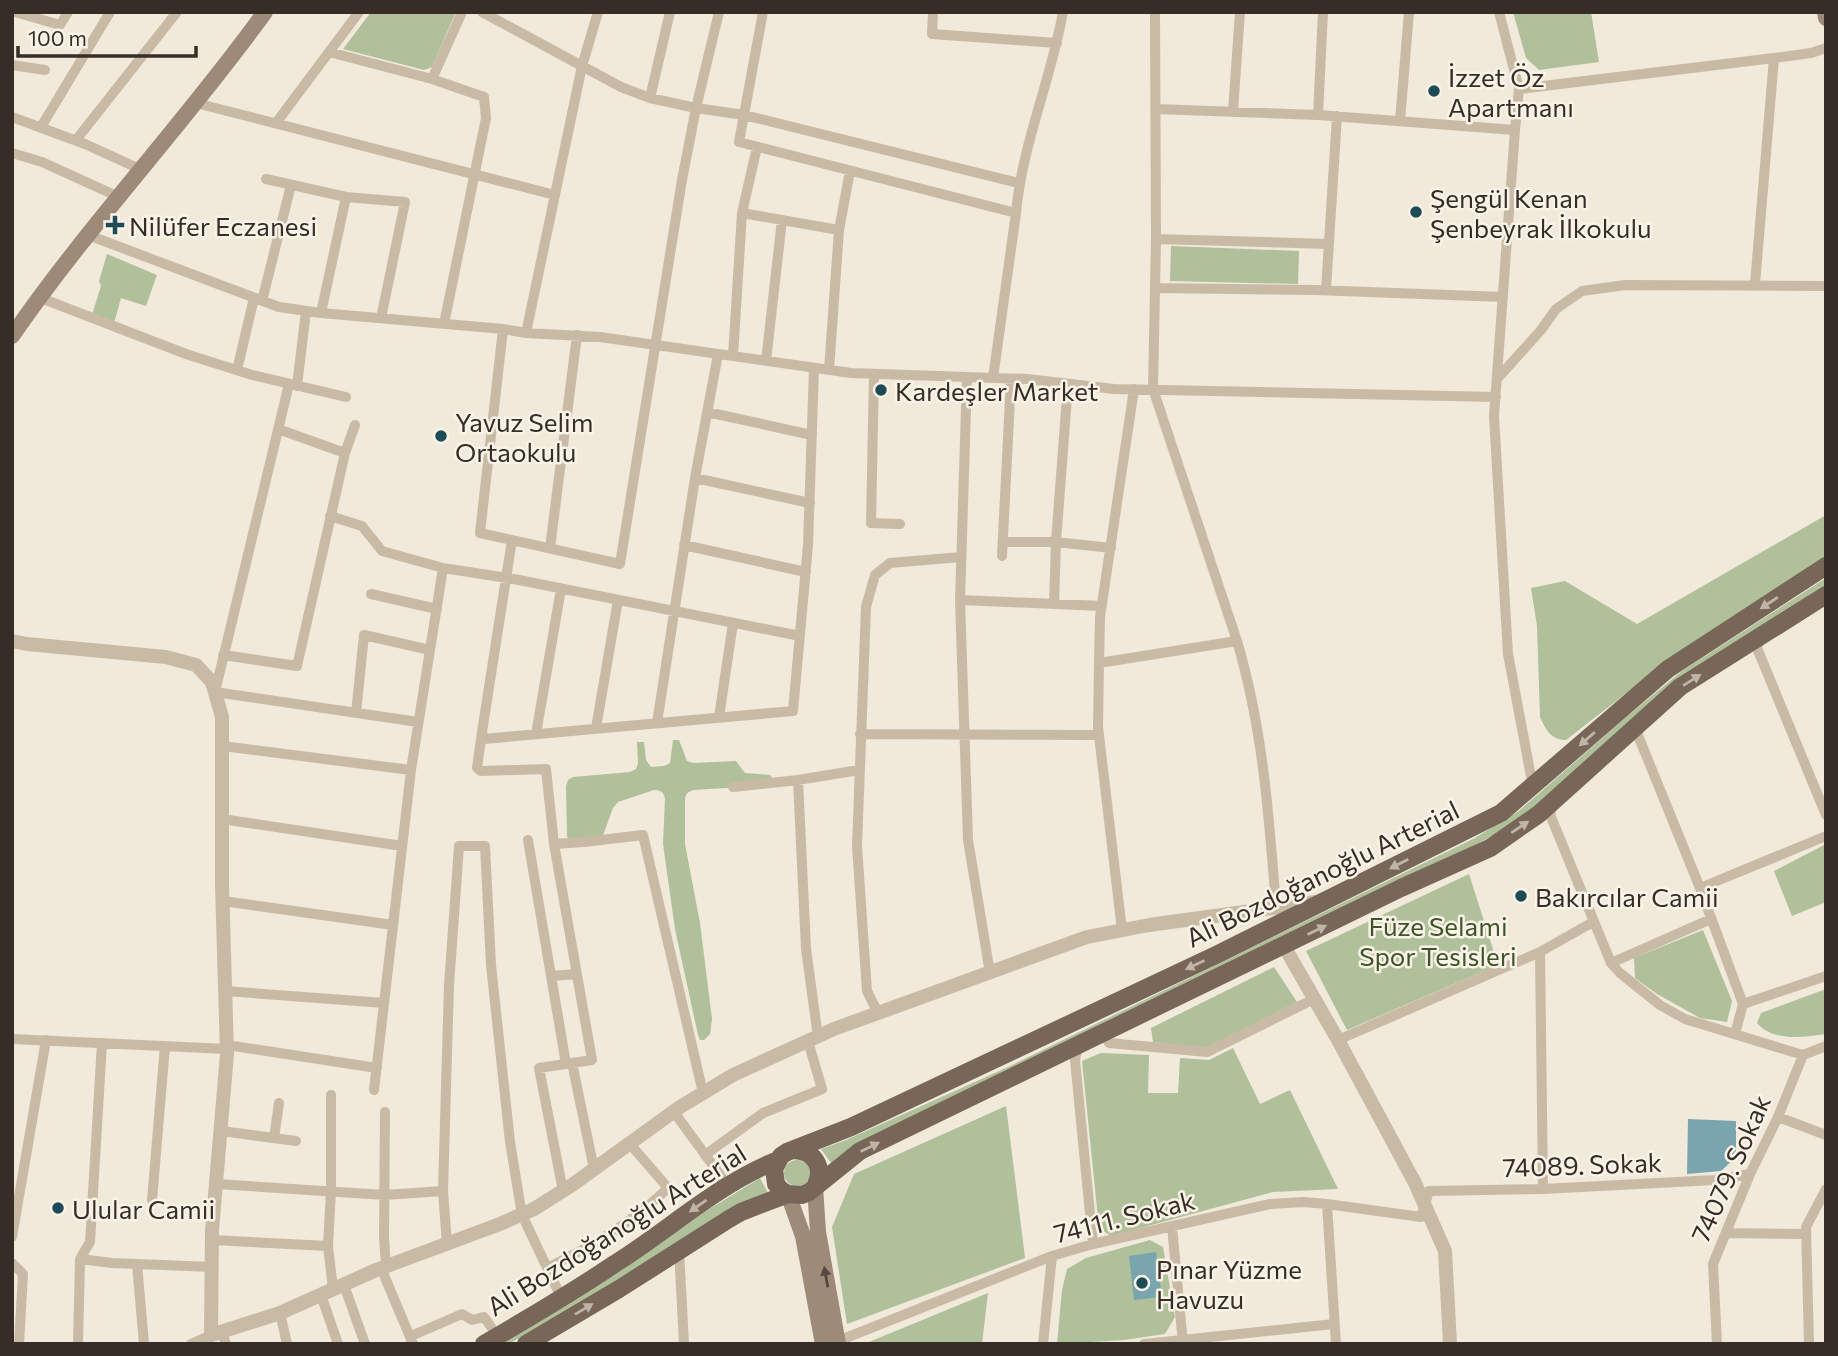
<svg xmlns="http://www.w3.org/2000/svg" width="1838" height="1356" font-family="Commissioner,sans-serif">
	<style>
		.green { fill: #afc09a }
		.water { fill: #79a6ae }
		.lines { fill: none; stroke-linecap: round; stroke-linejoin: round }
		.minor { stroke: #c9baa6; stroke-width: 10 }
		.tertiary { stroke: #c9baa6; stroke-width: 14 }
		.secondary { stroke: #9d8a78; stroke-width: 16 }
		.primary { stroke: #786658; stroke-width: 18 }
		.oneway { fill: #bfb4a7 }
		.oneway2 { fill: #55493f }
		.poi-dot { fill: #1d4c57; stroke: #f9f3e7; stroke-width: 2.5 }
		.labels { text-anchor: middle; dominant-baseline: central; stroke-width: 5; stroke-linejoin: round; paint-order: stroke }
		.poi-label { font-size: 26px; fill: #362d27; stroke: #f9f3e7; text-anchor: start }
		.street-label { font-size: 26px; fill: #362d27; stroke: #f9f3e7 }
		.park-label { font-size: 26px; fill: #40542b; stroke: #f9f3e7 }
	</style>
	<rect width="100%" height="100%" fill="#f1e9da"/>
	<path class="green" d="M 371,12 L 454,12 L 455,14 L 432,67 L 424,70 L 343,49 Z
		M 1513,12 L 1591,12 L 1599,62 L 1539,70 L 1526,58 Z
		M 1171,246 L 1299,251 L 1298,284 L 1170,281 Z
		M 107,254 L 157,275 L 146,306 L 121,298 L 113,327 L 90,321 L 101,286 L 99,281 Z
		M 1826,515 L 1826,558 L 1727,620 L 1629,691 L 1566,740 C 1551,740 1546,730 1540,717 L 1537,626 L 1531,588 L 1565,581 L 1637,624 Z
		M 1826,578 L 1826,586 L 1731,646 L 1523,817 L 1476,845 L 851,1148 L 831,1163 L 821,1149 L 846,1140 L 1008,1067 L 1473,839 L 1519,811 L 1625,718 L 1682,671 Z
		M 673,740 L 679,740 L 687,761 L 693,763 L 736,761 L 745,773 L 770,775 L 778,785 L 693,790 L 687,793 L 685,798 L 685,844 L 700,923 L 712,1019 L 710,1034 L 704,1040 L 700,1040 L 698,1035 L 675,929 L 663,844 L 665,798 C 663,792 661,790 654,790 L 618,802 L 613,808 L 602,838 L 569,840 L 567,836 L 566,786 L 568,780 L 573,777 L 630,772 L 636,769 L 638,763 L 637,742 L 644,742 L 646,760 L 651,767 L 664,766 L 670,763 Z
		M 1826,844 L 1826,902 L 1792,916 L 1774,871 Z
		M 1469,874 L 1498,965 L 1347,1030 L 1306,951 Z
		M 1703,930 L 1732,1001 L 1727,1022 L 1700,1018 L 1657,994 L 1635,978 L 1634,958 Z
		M 1274,967 L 1297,1002 L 1205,1049 L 1153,1042 L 1151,1028 Z
		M 1826,989 L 1826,1034 C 1804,1037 1773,1042 1757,1023 L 1761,1013 Z
		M 1233,1048 L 1260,1104 L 1290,1090 L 1338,1189 L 1273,1192 L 1111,1236 L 1099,1228 L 1082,1061 L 1101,1053 L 1149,1055 L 1148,1093 L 1178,1093 L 1180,1058 L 1209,1060 Z
		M 1006,1106 L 1025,1258 L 847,1324 L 832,1227 L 854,1174 Z
		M784 1173a13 13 0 1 1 26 0a13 13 0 1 1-26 0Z
		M 760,1178 L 768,1193 L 509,1344 L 499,1344 L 675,1230 Z
		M 1150,1240 L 1163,1247 L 1175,1317 L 1165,1334 L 1124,1340 L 1057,1344 L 1062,1290 L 1067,1269 L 1086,1258 Z
		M 988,1293 L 982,1344 L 864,1344 Z"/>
	<path class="water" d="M 1688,1119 L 1736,1121 L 1736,1157 L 1721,1171 L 1687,1174 Z
		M 1156,1252 L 1162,1297 L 1134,1300 L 1129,1256 Z"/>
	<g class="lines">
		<path class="minor" d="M 15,12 L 60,25 L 68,12
			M 482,12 L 621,87 L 650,98 L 696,108 L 744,115 L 1018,183
			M 763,12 L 739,142 L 1016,213 L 993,378
			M 933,12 L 932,34 L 1057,43
			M 1155,12 L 1156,239 L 1153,389 L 1237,641 C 1263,729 1269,816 1276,907
			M 1323,12 L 1318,115 L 1515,130
			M 1499,12 L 1519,89 L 1515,130 L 1494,416 L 1508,654 L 1533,787
			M 329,52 L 432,79
			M 12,65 L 45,70
			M 1519,89 L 1774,58 L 1811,53 L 1826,48
			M 650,98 L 670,12
			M 196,103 L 555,195
			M 1156,109 L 1318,115
			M 1233,111 L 1240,12
			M 12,117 L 85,144 L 142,170
			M 1400,121 L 1409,12
			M 276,123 L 359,12
			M 41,127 L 110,12
			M 76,140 L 177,12
			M 12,153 L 42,162 L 119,197
			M 266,179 L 346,197 L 321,313
			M 346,197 L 405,202 L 381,318
			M 742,213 L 839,230
			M 1016,213 C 1022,145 1051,80 1063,12
			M 88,235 L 279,307 L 321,313 L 503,329 L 526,333 L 600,337 L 851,373 L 1027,379 L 1114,389 L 1496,397
			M 1156,239 L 1329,244
			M 1755,284 L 1774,58
			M 1155,288 L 1315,290 L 1503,297
			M 1326,290 L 1337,116
			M 38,297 L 186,354 L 252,375 L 346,397
			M 262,301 L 291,185
			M 444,324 L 486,118 L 484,97 L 432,79 L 462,12
			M 503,329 L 480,533 L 620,564 L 682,180 L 696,108 L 719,12
			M 526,333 L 582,66 L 598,12
			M 733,356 L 742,213 L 757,147
			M 766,361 L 782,220
			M 237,370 L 254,298
			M 829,370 L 839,230 L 850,171
			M 874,374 L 871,523 L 900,524
			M 967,377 L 960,600 L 968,840 L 990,973
			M 1497,379 L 1541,330 L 1556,309 L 1582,291 L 1625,285 L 1826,286
			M 289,384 L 215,692 L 418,722
			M 297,386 L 306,311
			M 707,412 L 812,435
			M 278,429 L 345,453
			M 695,478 L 810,503
			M 330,516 L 362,526 L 382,551 L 443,568 L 514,579 L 800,636
			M 512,540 L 482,732 L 484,739 L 793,711 L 808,545 L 814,368
			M 1003,542 L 1056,542 L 1111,548
			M 684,545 L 806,572
			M 550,548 L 577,335
			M 1002,556 L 1011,379
			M 371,594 L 437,609
			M 960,600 L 1102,606
			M 1054,603 L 1056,542 L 1068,384
			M 1761,636 L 1757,648 L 1826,815
			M 223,655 L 297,666 L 345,453 L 355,425
			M 1099,663 L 1237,641
			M 356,713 L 364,635 L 430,650
			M 719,717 L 733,623
			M 657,723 L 695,478 L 718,354
			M 596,728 L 618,600
			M 1635,728 L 1700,888 L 1743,1004 L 1735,1034
			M 482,732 L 477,768 L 481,771 L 546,769 L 554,844 L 592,1060 L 539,1068 L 563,1191
			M 536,734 L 561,589
			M 860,734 L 1099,735
			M 222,746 L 411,770
			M 798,780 L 806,949 L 818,1037
			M 733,787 L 798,780 L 859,770
			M 1550,805 L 1551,817 L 1611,963 L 1620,973 L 1660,1005 L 1685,1019 L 1803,1055 L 1826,1046
			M 222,819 L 402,846
			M 528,840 L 566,1064
			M 554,844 L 584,842 L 643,835 L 703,1093
			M 1700,888 L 1826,836
			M 223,901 L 393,925
			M 1122,930 L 1098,727 L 1099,663 L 1100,617 L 1134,389
			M 1540,952 L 1543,1189
			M 1611,963 L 1711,919
			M 551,976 L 576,974
			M 225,991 L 384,1003
			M 1743,1004 L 1826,976
			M 878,1013 L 867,991 L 857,846 L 866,607 L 875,575 L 890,563 L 961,557
			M 1103,1034 L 1109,1043 L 1207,1052 L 1314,999
			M 12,1039 L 227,1049
			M 1338,1040 L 1540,952 L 1593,922
			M 227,1045 L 377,1068
			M 1078,1046 L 1075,1060 L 1093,1244
			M 572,1063 L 594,1169
			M 374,1090 L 411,770 L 443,568
			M 331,1095 L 331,1191 L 328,1246 L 333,1289
			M 385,1112 L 384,1237 L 386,1267
			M 674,1112 L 728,1186
			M 1778,1117 L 1826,1135
			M 221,1131 L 296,1141
			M 274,1138 L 279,1103
			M 705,1155 L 763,1113 L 822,1089 L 808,1041
			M 216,1184 L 385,1195 L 443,1191
			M 152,1200 L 165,1046
			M 1327,1204 L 1336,1344
			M 1172,1226 L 1183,1344
			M 1726,1233 L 1806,1234
			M 12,1237 L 46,1040
			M 212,1240 L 328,1246
			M 447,1244 L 443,1191 L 449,985 L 459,846 L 485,846 L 491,965 L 510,1142 L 522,1215 L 561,1297
			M 679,1250 L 684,1344
			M 80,1259 L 112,1263 L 212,1267
			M 12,1263 L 23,1274 L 19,1344
			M 137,1264 L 144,1344
			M 381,1268 L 413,1344
			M 547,1268 C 591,1247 633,1222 668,1188 L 630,1144
			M 344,1285 L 365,1344
			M 321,1295 L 338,1344
			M 280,1313 L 287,1344
			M 222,1332 L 226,1344
			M 411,1336 L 462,1314 L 472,1320 L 484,1317 L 491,1327
			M 838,1341 L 1052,1256 L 1093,1244 L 1270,1204 L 1304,1202 L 1327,1204 L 1421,1217 L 1429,1191 L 1543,1189 L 1715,1180 L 1750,1174
			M 78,1344 L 80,1259 L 90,1242 L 102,1043
			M 191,1344 L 211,1335
			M 1043,1344 L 1052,1256
			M 1144,1344 L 1334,1324
			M 1717,1344 L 1713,1264 L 1750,1174 L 1778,1117 L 1803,1055
			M 1809,1344 L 1806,1227 L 1826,1189"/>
		<path class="tertiary" d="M 12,641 L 27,644 L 166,657 L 196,665 L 212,682 L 222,717 L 222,884 L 227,1054 L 212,1230 L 211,1335 L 280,1313 L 376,1270 L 500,1224 L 534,1209 L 572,1185 L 680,1107 L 733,1075 L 834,1029 L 1087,937 L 1149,925 L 1316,902
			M 1284,946 L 1338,1040 L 1415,1183 L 1445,1251 L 1450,1344"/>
		<path class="secondary" d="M 1825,12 L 1826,18
			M 12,336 C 90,223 185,123 265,12
			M 815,1187 L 818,1232 L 838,1344
			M 788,1194 L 803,1236 L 823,1344"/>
		<path class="primary" d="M 1826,566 L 1668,669 L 1501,813 L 1216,955 L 851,1127 L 787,1152 L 781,1156 L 774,1169 L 776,1184 L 781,1190 L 788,1194 L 802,1195 L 809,1192 L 860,1151 L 1401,888 L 1490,848 L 1539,814 L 1680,687 L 1826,595
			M 794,1150 C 815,1151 825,1168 815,1187
			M 484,1344 C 529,1318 573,1292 616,1263 C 670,1229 718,1184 778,1160
			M 526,1344 L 619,1289 L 729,1219 L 741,1212 L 788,1194"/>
	</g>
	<defs><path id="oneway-solid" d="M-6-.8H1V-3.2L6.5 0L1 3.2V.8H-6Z" transform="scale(1.75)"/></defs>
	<g class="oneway">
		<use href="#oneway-solid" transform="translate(1769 603) rotate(147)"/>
		<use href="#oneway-solid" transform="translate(1692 680) rotate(-32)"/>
		<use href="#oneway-solid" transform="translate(1587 739) rotate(139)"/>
		<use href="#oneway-solid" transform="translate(1520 827) rotate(-34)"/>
		<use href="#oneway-solid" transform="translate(1399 864) rotate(153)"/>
		<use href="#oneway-solid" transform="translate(1317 930) rotate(-26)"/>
		<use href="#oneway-solid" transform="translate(1195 965) rotate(155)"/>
		<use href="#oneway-solid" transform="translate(870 1147) rotate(-26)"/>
		<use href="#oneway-solid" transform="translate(698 1206) rotate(145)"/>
		<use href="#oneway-solid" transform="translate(584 1309) rotate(-31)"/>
	</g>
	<use class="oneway2" href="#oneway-solid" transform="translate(826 1277) rotate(-100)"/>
	<g class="poi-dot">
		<circle cx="1434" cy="91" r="7"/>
		<circle cx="1416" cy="212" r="7"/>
		<path d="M111.5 214.5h7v7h7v7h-7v7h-7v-7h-7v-7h7z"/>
		<circle cx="881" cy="390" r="7"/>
		<circle cx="441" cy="436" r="7"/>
		<circle cx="1521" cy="896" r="7"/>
		<circle cx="58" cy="1208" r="7"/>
		<circle cx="1142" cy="1283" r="7"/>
	</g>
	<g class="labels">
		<g class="poi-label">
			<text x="1448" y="76">İzzet Öz<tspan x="1448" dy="30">Apartmanı</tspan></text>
			<text x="1430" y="197">Şengül Kenan<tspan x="1430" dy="30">Şenbeyrak İlkokulu</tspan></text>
			<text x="129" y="225">Nilüfer Eczanesi</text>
			<text x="895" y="390">Kardeşler Market</text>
			<text x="455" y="421">Yavuz Selim<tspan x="455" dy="30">Ortaokulu</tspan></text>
			<text x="1535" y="896">Bakırcılar Camii</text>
			<text x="72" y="1208">Ulular Camii</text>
			<text x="1156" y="1268">Pınar Yüzme<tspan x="1156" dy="30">Havuzu</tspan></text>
		</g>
		<g class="street-label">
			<text transform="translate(1322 873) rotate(-26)">Ali Bozdoğanoğlu Arterial</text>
			<text transform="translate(1582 1164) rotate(-2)">74089. Sokak</text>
			<text transform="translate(1730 1168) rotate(-66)">74079. Sokak</text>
			<text transform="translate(1124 1216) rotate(-14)">74111. Sokak</text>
			<text transform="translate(616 1229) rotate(-32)">Ali Bozdoğanoğlu Arterial</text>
		</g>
		<g class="park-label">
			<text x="1438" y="925">Füze Selami<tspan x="1438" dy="30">Spor Tesisleri</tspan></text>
		</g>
	</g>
	<rect width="1838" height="1356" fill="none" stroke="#362d27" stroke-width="28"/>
	<path d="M18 46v10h178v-10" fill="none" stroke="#362d27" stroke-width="3.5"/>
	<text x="28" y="46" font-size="21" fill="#362d27" stroke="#f9f3e7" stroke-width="5" paint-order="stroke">100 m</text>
</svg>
